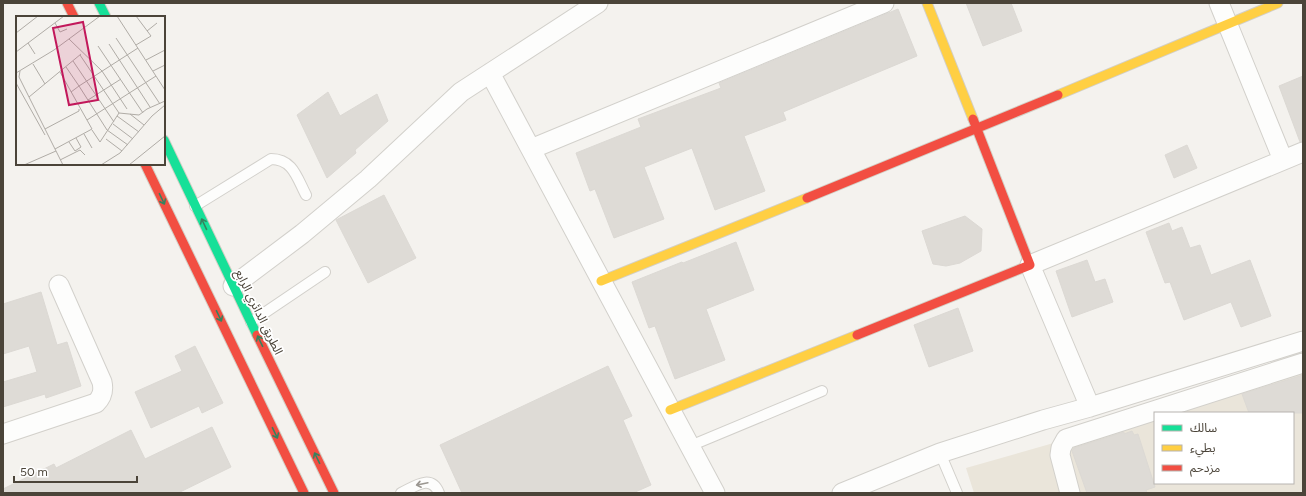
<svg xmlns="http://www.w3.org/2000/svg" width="1306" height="496" font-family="Figtree,'Noto Sans Arabic',sans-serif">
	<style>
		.education { fill: #eae5da }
		.building { fill: #dedbd6; stroke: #dcd9d4 }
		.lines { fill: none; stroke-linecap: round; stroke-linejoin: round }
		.lane-casing { stroke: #d2d0cb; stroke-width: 12 }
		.street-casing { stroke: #d2d0cb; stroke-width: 21 }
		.fast-casing { stroke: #d3cfc5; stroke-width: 11 }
		.slow-casing { stroke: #d3cfc5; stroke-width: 11 }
		.jam-casing { stroke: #d3cfc5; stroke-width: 11 }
		.lane { stroke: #fdfdfc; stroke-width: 10 }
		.street { stroke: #fdfdfc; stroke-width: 19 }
		.fast { stroke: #16e098; stroke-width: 9 }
		.slow { stroke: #ffcf43; stroke-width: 9 }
		.jam { stroke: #f24e42; stroke-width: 9 }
		.oneway { stroke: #36825f }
		.oneway2 { stroke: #9b9791 }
		.labels { text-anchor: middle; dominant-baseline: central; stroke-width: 3.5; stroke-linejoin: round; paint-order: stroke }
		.street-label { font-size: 12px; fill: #4b4439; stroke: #fff }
		.inset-road { fill: none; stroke: #b0aca6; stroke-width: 1 }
		.view { fill: #c2185b; fill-opacity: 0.15; stroke: #c2185b; stroke-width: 2 }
		.inset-edge { fill: none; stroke: #4b4439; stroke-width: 2 }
	</style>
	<rect width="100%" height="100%" fill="#f4f2ee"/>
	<path class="education" d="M 1303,372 L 1303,493 L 974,493 L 966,468 L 1155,414 L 1155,483 L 1293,483 L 1293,413 L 1159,413 Z"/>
	<path class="building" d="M 966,3 L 1011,3 L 1022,31 L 983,46 Z
		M 898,9 L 917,56 L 783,112 L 786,120 L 744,136 L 765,191 L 715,210 L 692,148 L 644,167 L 664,219 L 614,238 L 595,189 L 590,191 L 576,153 L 641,127 L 638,119 L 721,88 L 719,83 Z
		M 1303,76 L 1303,141 L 1300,142 L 1279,86 Z
		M 328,92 L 340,116 L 377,94 L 388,121 L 355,150 L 356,153 L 327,178 L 297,115 Z
		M 1187,145 L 1197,168 L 1174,178 L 1165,155 Z
		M 384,195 L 416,258 L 368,283 L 336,220 Z
		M 965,216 L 982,229 L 981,251 L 960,263 L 946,266 L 933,264 L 922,231 Z
		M 1169,223 L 1172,231 L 1182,227 L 1190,248 L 1200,245 L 1211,275 L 1250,260 L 1271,316 L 1241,327 L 1231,302 L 1184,320 L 1170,282 L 1165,283 L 1146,232 Z
		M 736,242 L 754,290 L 706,309 L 725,360 L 675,379 L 655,326 L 649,328 L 632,282 L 682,262 L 683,263 Z
		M 1087,260 L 1095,282 L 1105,279 L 1113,302 L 1072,317 L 1056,271 Z
		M 41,292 L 57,345 L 67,342 L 81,386 L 46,398 L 45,394 L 3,407 L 3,382 L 37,372 L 29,346 L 3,354 L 3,304 Z
		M 958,308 L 973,351 L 929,367 L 914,325 Z
		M 195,346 L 223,403 L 202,413 L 199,406 L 151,428 L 135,392 L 182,371 L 175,356 Z
		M 608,366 L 632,416 L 623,420 L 651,485 L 633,493 L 462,493 L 440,445 Z
		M 1303,375 L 1303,413 L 1249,413 L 1242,394 Z
		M 212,427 L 231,467 L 178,493 L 3,493 L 3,489 L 54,464 L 56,468 L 131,430 L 145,459 Z
		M 1132,431 L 1134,435 L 1138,434 L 1155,487 L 1146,490 L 1147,493 L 1087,493 L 1072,451 L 1074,448 L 1124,432 L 1124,434 Z"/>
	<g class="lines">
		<g class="lane-casing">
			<path id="lane" d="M 195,206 L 271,159 C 293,159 297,178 306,195
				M 251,322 L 325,272
				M 690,446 L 822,391
				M 940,453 L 957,493
				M 401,493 C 414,487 431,473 439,493"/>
		</g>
		<g class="street-casing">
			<path id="street" d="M 1219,3 L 1283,160
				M 490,73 L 715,493
				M 531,149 L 884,3
				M 233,286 L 302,234 L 368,179 L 461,92 L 598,3
				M 1090,407 L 1030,265 L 1303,152
				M 3,434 L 96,403 C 102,397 104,391 102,382 L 59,285
				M 842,493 L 940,453 L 1043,420 L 1090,407 L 1303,341
				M 1070,493 L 1060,455 L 1061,448 L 1066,439 L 1303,363"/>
		</g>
		<g class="fast-casing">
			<path id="fast" d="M 99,3 L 106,17
				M 164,140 L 257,335"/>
		</g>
		<g class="slow-casing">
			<path id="slow" d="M 927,3 L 973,119
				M 1058,95 L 1278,3
				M 601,281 L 807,198
				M 670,410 L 857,335"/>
		</g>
		<g class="jam-casing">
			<path id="jam" d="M 67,3 L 74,17
				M 145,164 L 304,493
				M 807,198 L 1058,95
				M 257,335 L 334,493
				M 857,335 L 1030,265 L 973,119"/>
		</g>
		<use href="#lane" class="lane"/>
		<use href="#street" class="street"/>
		<use href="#fast" class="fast"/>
		<use href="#slow" class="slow"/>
		<use href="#jam" class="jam"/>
	</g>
	<defs><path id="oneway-shaft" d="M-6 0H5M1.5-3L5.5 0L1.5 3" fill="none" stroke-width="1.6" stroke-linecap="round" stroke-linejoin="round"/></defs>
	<g class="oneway">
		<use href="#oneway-shaft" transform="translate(162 199) rotate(64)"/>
		<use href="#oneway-shaft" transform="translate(204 224) rotate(-115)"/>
		<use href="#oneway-shaft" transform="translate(219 316) rotate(64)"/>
		<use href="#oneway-shaft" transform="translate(260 341) rotate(-116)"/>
		<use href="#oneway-shaft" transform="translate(275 433) rotate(64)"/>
		<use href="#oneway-shaft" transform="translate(317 458) rotate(-116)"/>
	</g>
	<use class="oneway2" href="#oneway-shaft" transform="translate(422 484) rotate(168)"/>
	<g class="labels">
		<g class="street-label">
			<text transform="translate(259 312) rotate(64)">الطريق الدائري الرابع</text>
		</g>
	</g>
	<g transform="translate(16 16)">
		<rect width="149" height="149" fill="#f4f2ee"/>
		<path class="inset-road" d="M 101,0 L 149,74M 39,7 L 44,16 L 51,13M 131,15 L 141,7M 0,17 L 22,0M 100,22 L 144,88M 53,23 L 86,55 L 111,93M 12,27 L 19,38M 93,28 L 134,91M 120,29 L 135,20 L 120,0M 82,30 L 127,97M 0,36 L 48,0M 64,39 L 103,97 L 123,99 L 131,93 L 149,85M 130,44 L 149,34M 57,45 L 98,106M 17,48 L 29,68M 50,51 L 63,70 L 122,32M 4,55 L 3,61 L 47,149M 137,55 L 149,49M 0,57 L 38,34 L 84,0M 0,67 L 29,119M 55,76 L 63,70 L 91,114 L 112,129M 13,81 L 65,38M 72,84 L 105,63M 114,98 L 128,109M 101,100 L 123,116M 71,104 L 140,60M 97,108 L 117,123M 29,113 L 63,95 L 63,93M 76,114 L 84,126 L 103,97M 68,118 L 76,132M 90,123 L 106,135M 53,126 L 59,135 L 65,131 L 60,122M 39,133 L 76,113 L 44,56M 44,144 L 64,134 L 69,139M 8,149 L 40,135M 85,149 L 104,137 L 136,100 L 149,89M 113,149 L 149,120"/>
		<path class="view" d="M 67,6 L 82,84 L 53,89 L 37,12 Z"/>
		<rect width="149" height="149" class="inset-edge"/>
	</g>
	<rect width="1306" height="496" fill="none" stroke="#4b4439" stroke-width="8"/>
	<rect x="1154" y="412" width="140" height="72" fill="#ffffff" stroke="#b7b4b0"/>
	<rect x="1162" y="425" width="20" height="6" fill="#16e098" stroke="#b7b4b0"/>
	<text x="1190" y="432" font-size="12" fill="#4b4439">سالك</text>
	<rect x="1162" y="445" width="20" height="6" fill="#ffcf43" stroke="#b7b4b0"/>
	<text x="1190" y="452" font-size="12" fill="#4b4439">بطيء</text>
	<rect x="1162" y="465" width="20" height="6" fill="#f24e42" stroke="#b7b4b0"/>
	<text x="1190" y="472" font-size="12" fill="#4b4439">مزدحم</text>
	<path d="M14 476v6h123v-6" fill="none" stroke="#4b4439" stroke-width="2"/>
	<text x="20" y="476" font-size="12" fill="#4b4439" stroke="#ffffff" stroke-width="3" paint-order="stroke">50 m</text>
</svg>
